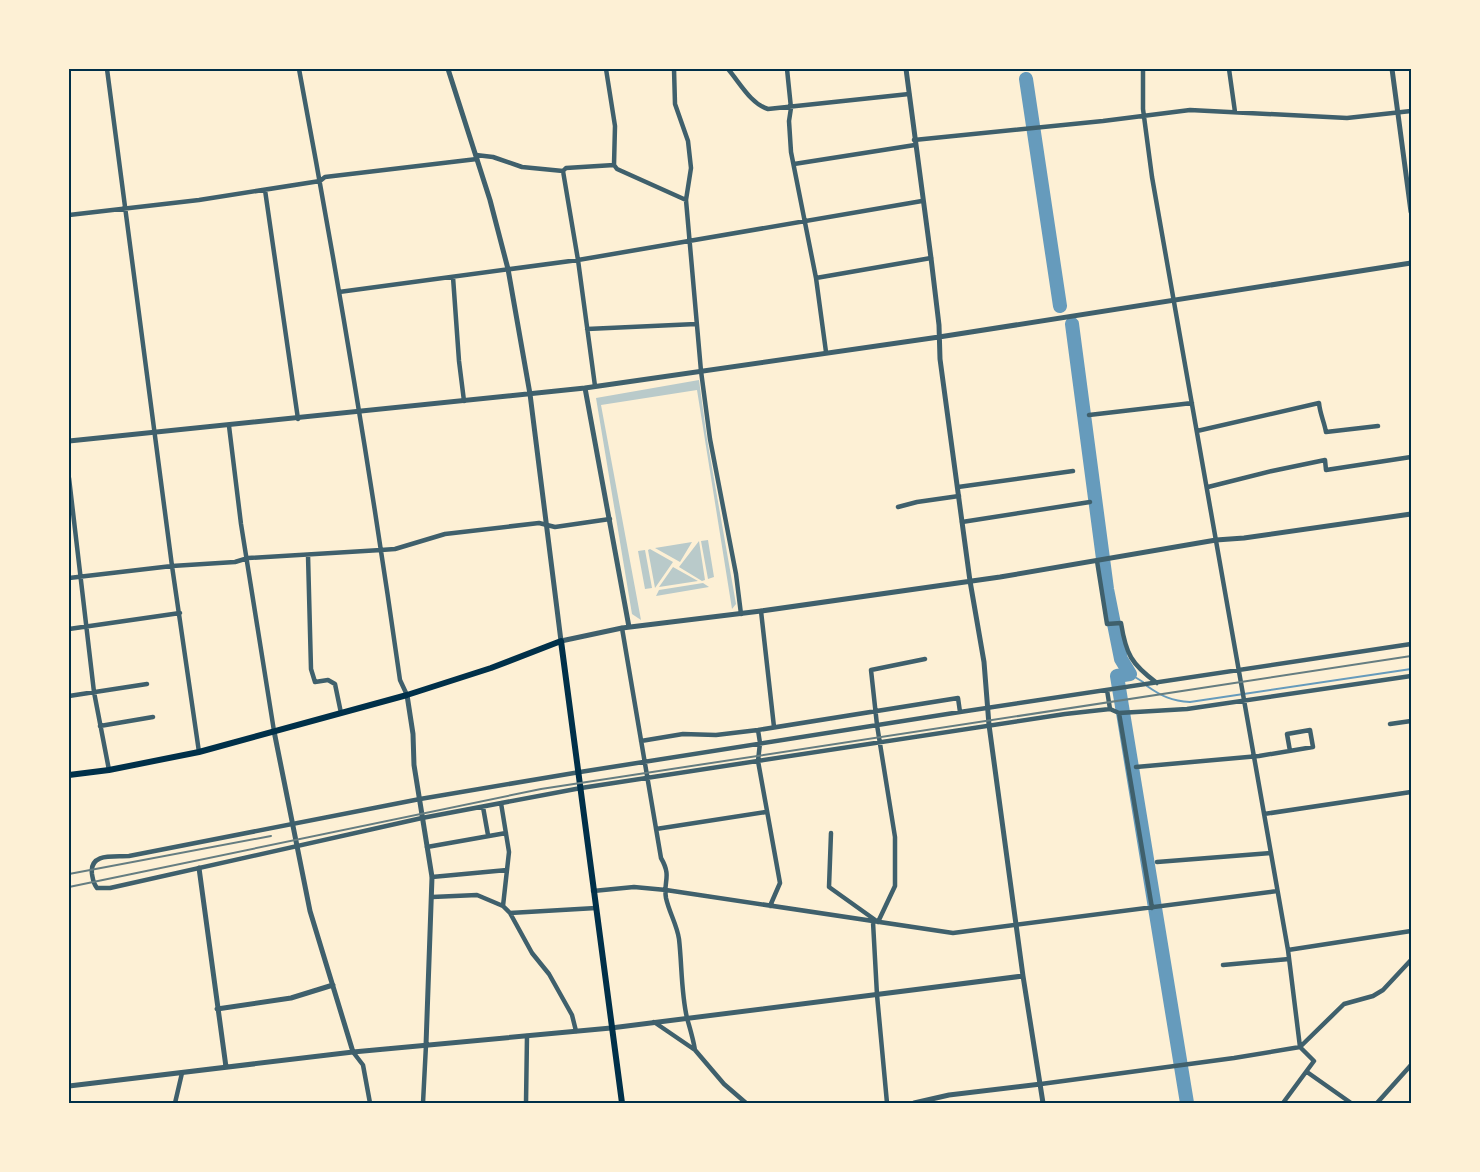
<svg xmlns="http://www.w3.org/2000/svg" width="1480" height="1172" font-family="Raleway,sans-serif">
	<style>
		.green { fill: #b9caca }
		.lines { fill: none; stroke-linecap: round; stroke-linejoin: round }
		.stream { stroke: #669bbc; stroke-width: 2 }
		.river { stroke: #669bbc; stroke-width: 14 }
		.minor { stroke: #3f606c; stroke-width: 4.5 }
		.tertiary { stroke: #3f606c; stroke-width: 5 }
		.secondary { stroke: #003049; stroke-width: 6 }
		.rail { stroke: #657d81; stroke-width: 2 }
		.neatline { fill: none; stroke: #003049; stroke-width: 2 }
	</style>
	<rect width="100%" height="100%" fill="#fdf0d5"/>
	<path class="green" d="M 699,380 L 707,439 L 736,604 L 732,609 L 697,390 L 601,405 L 641,620 L 632,614 L 596,398 Z
		M 708,540 L 714,577 L 708,579 L 701,541 Z
		M 699,541 L 705,580 L 702,581 L 679,567 Z
		M 692,542 L 680,562 L 655,548 Z
		M 650,549 L 673,562 L 655,588 L 648,550 Z
		M 645,550 L 652,588 L 645,589 L 638,551 Z
		M 673,567 L 698,581 L 659,587 Z
		M 703,583 L 709,587 L 656,596 L 659,590 Z"/>
	<g class="lines">
		<path class="stream" d="M 1130,674 L 1143,682
			M 1147,686 C 1161,696 1172,701 1190,702 L 1411,669"/>
		<path class="river" d="M 1026,79 L 1060,306
			M 1072,324 L 1107,589 L 1121,659 L 1130,674 L 1117,676 L 1187,1103"/>
		<path class="minor" d="M 107,69 L 172,566 L 199,752
			M 299,69 C 337,272 371,475 400,680 L 407,695
			M 606,69 L 615,126 L 614,165
			M 674,69 L 675,104 L 688,141 L 691,168 L 686,200 L 701,371 L 710,439 L 736,574 L 741,614
			M 728,69 C 740,83 751,104 768,109 L 909,94
			M 787,69 L 791,108 L 789,121 L 791,152 L 816,278 L 826,352
			M 1143,69 L 1143,109 L 1152,177 L 1288,950 L 1300,1047 L 1314,1061 L 1283,1103
			M 1229,69 L 1235,112
			M 914,140 L 1103,121 L 1190,110 L 1347,118 L 1411,111
			M 476,155 L 493,157 L 522,167 L 563,171 L 566,168 L 614,165 L 617,169 L 686,200
			M 794,164 L 915,145
			M 563,171 L 578,260 L 595,386
			M 265,190 L 298,419
			M 69,215 L 199,200 L 320,181 L 325,177 L 477,159
			M 453,277 L 459,361 L 464,401
			M 816,278 L 931,258
			M 339,292 L 578,260 L 922,201
			M 587,329 L 696,324
			M 1089,415 L 1192,403
			M 229,426 L 241,524 L 274,731
			M 1197,431 L 1319,403 C 1320,414 1324,421 1326,432 L 1378,426
			M 69,478 L 94,692 L 109,770
			M 958,487 L 1073,471
			M 1208,487 L 1272,471 L 1325,460 L 1326,470 L 1411,457
			M 898,507 L 917,502 L 959,496
			M 962,522 L 1090,502
			M 308,555 L 311,669 L 315,682 L 328,680 L 335,684 L 341,713
			M 1097,561 L 1107,624 L 1121,623 C 1126,654 1131,664 1157,683
			M 69,578 L 172,566 L 235,562 L 248,558 L 381,550 L 395,549 L 445,534 L 539,523 L 555,527 L 610,519
			M 761,611 L 774,727
			M 622,628 L 661,858 C 672,877 663,881 666,898 C 669,912 677,925 679,939 C 682,965 681,992 687,1018 C 690,1029 693,1038 695,1050
			M 69,629 L 180,613
			M 1411,644 L 960,712 L 580,772 L 420,799 L 129,856 C 115,857 89,852 92,874 C 93,880 93,883 97,888 L 110,888 L 422,818 L 581,788 L 1065,714 L 1110,709 L 1119,713 L 1187,709 L 1411,676
			M 1107,690 L 1110,709
			M 69,696 L 147,684
			M 1119,713 L 1152,908
			M 1390,724 L 1411,721
			M 100,726 L 153,717
			M 758,730 L 760,743 L 758,761 L 780,883 L 770,906
			M 641,741 L 683,734 L 716,735 L 758,730 L 958,698 L 960,712
			M 1136,767 L 1259,756 L 1313,747 L 1310,730 L 1287,734 L 1290,751
			M 501,803 L 509,852 L 503,906
			M 483,807 L 488,835
			M 1264,814 L 1411,792
			M 656,829 L 766,812
			M 831,833 L 829,887 L 878,922
			M 427,847 L 506,833
			M 1157,862 L 1271,853
			M 432,877 L 507,870
			M 593,891 L 634,887 L 666,890 L 953,933 L 1277,891
			M 432,897 L 477,895 L 503,906 L 510,913 L 532,953 L 549,974 L 572,1015 L 576,1031
			M 510,913 L 596,908
			M 873,922 L 877,995 L 887,1103
			M 878,922 L 895,886 L 895,837 L 877,725 L 871,670 L 925,659
			M 1288,950 L 1411,931
			M 1223,965 L 1289,959
			M 654,1022 L 695,1050 L 724,1084 L 746,1103
			M 353,1052 L 363,1065 L 370,1103
			M 1307,1072 L 1351,1103
			M 1041,1084 L 1234,1058 L 1300,1047 L 1344,1004 L 1373,996 L 1383,990 L 1411,960
			M 175,1103 L 182,1073
			M 423,1103 L 426,1045
			M 526,1103 L 527,1036
			M 1377,1103 L 1411,1065"/>
		<path class="tertiary" d="M 448,69 L 490,200 L 508,269 L 530,394 L 561,641 L 622,628 L 761,611 L 1000,577 L 1216,540 L 1244,538 L 1411,514
			M 906,69 L 931,258 L 939,325 L 940,359 L 970,581 L 984,662 L 989,725 L 1023,976 L 1043,1103
			M 1392,69 L 1411,212
			M 585,388 L 629,627
			M 69,441 L 585,388 L 939,337 L 1411,263
			M 407,695 L 413,734 L 414,765 L 432,877 L 426,1045
			M 274,731 L 310,911 L 353,1052
			M 199,868 L 226,1067
			M 217,1009 L 291,998 L 333,985
			M 69,1086 L 353,1052 L 611,1028 L 1023,976
			M 914,1103 L 949,1095 L 1041,1084"/>
		<path class="secondary" d="M 69,775 L 109,770 L 199,752 L 407,695 L 491,668 L 561,641 L 622,1103"/>
		<path class="rail" d="M 69,874 L 271,836
			M 69,887 L 541,789 L 1411,656"/>
	</g>
	<rect width="1480" height="1172" fill="none" stroke="#fdf0d5" stroke-width="141"/>
	<rect x="70" y="70" width="1340" height="1032" class="neatline"/>
</svg>
